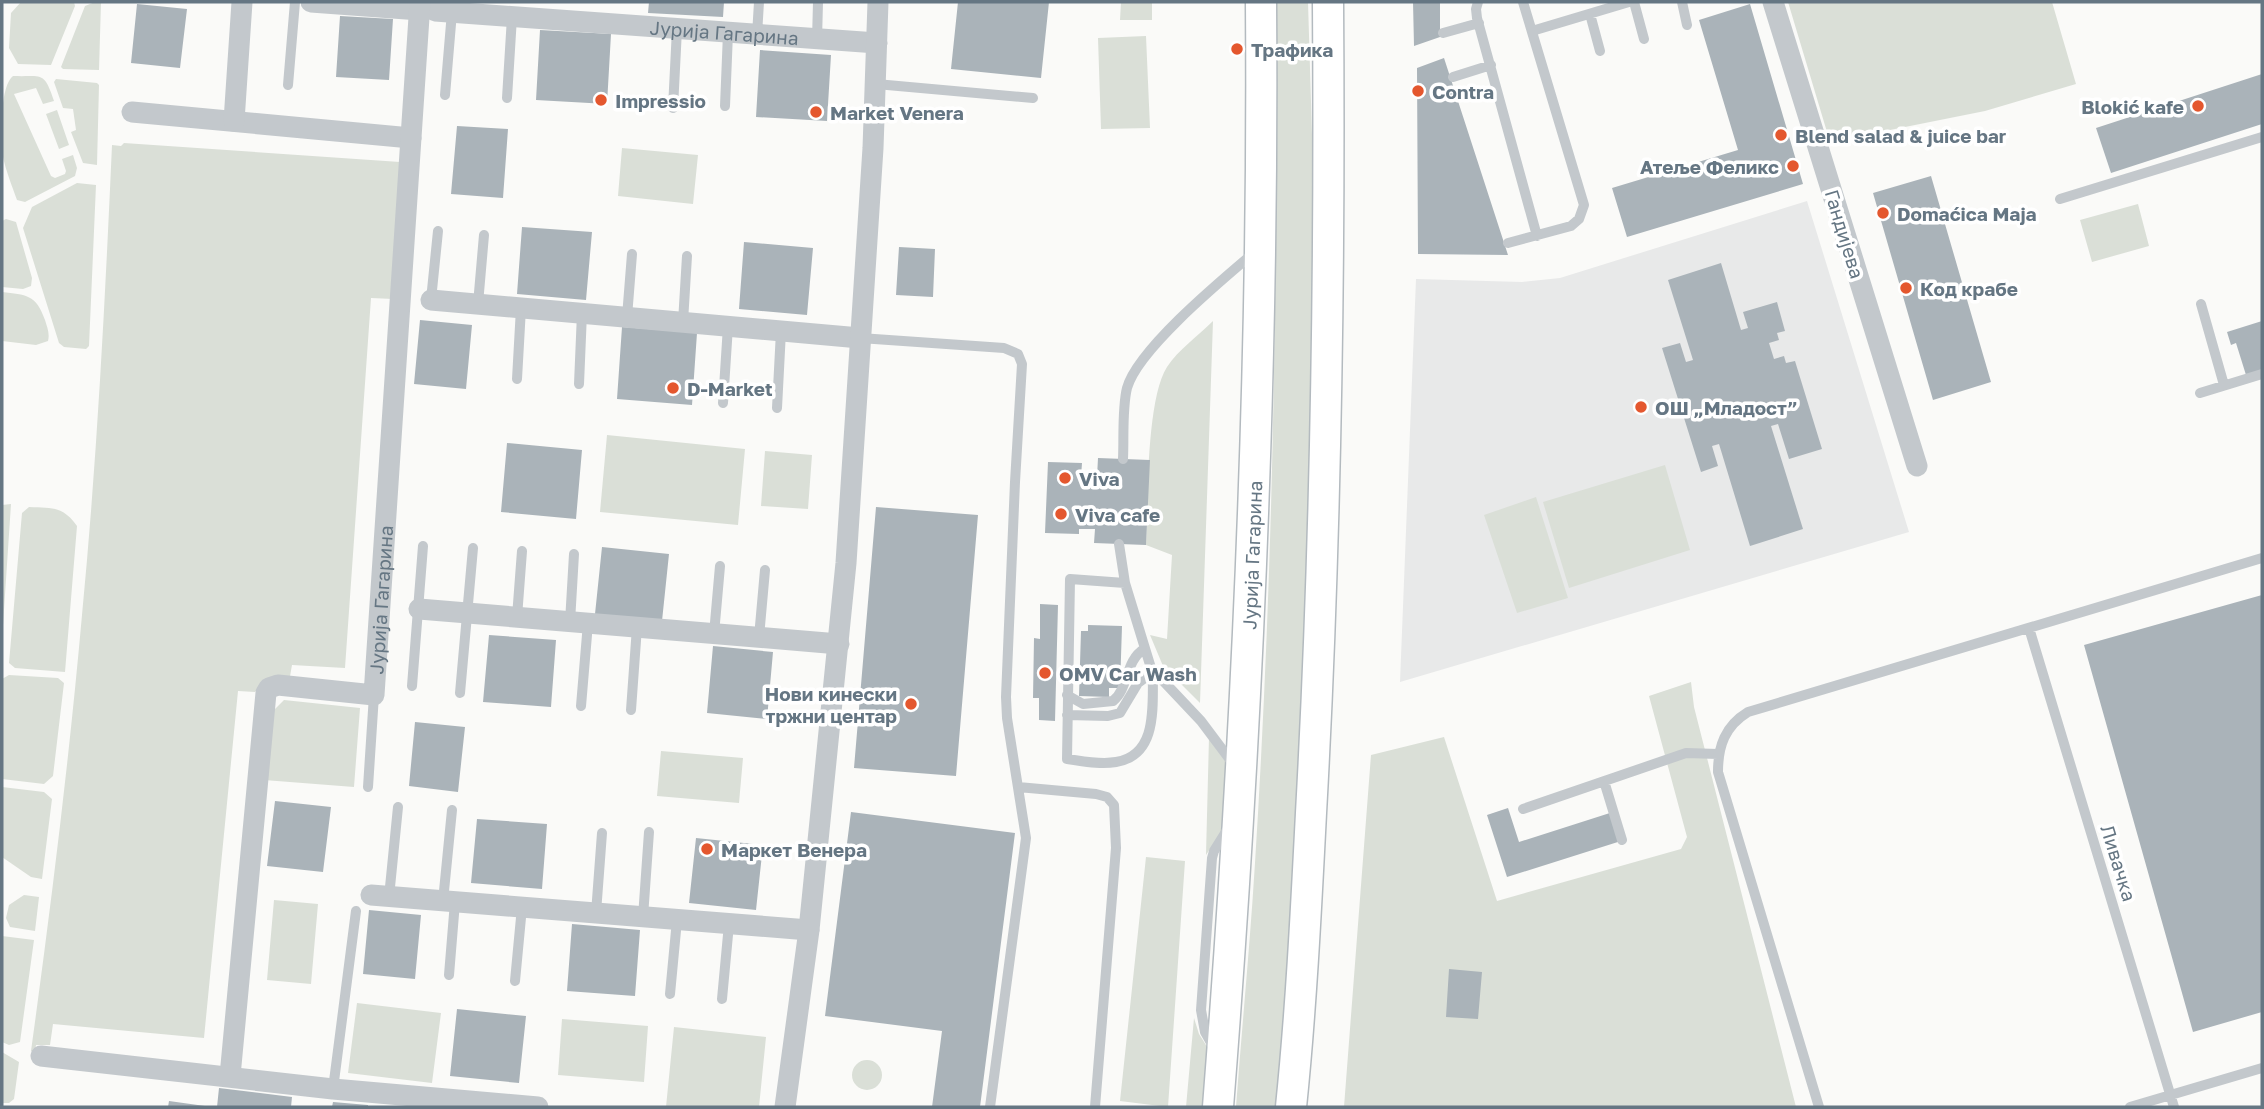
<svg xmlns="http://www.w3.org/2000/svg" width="2264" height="1109" font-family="'Golos Text',sans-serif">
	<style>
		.built { fill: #e8e9e9 }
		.green { fill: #dadfd7 }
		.building { fill: #aab3b9 }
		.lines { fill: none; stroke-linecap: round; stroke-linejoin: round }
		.secondary-casing { stroke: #b3babf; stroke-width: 33 }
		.service { stroke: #c3c8cc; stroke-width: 10 }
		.minor { stroke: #c3c8cc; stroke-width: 21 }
		.secondary { stroke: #fff; stroke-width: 30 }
		.poi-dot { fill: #e4572e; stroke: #fff; stroke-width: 2.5 }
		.labels { text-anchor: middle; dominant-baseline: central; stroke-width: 7; stroke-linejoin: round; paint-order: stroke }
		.street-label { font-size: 19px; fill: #657683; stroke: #fff }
		.poi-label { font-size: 19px; font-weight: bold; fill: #657683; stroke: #fff; text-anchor: start }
	</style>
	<rect width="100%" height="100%" fill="#fafaf8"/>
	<path class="built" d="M 1807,201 L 1909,532 L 1400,682 L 1416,279 L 1522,282 L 1560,278 Z"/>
	<path class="green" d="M 21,2 L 74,2 L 75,6 L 51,65 L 18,64 L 9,48 L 11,13 Z
		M 95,2 L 101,2 L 99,70 L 63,69 L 61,67 L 85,6 Z
		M 1121,2 L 1152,2 L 1152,20 L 1120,20 Z
		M 1275,2 L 1308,2 L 1312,135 L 1317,177 L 1315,307 L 1302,748 L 1288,973 L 1276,1107 L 1236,1107 C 1242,1026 1250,945 1255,863 C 1273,577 1278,289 1275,2 Z
		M 1788,2 L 2052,2 L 2076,84 L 1985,111 L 1830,142 Z
		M 1146,36 L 1150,128 L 1101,129 L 1098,38 Z
		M 13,76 C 43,77 44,71 54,101 L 43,104 L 36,88 L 14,94 L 51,176 L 55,178 L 65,174 L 66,171 L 62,159 L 73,155 L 77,168 L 75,176 L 25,202 L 17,200 C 12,186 6,171 3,157 C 0,139 0,86 13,76 Z
		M 56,79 L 97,83 L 99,85 L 97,165 L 83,163 L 71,132 L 76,130 L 73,109 L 63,108 L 54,82 Z
		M 57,110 L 69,145 L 59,149 L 46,114 Z
		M 124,143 L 400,162 L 393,299 L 371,298 L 345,668 L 292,665 L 289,682 L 259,687 L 255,692 L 238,691 L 204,1038 L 53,1024 L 50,1045 L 36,1045 L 35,1052 L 31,1051 C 51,906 69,761 82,615 C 97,459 105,302 112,145 L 121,146 Z
		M 622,148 L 698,155 L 693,204 L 618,196 Z
		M 77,183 L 96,185 L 89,346 L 86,349 L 64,347 L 59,343 L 23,228 L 32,207 Z
		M 2138,204 L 2149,246 L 2092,262 L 2080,220 Z
		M 6,219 L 16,222 L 32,278 L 31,286 L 23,289 L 2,287 L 2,221 Z
		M 2,292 C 26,295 36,294 45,320 C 47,327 50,333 48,341 L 36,345 L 2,341 Z
		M 1213,321 L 1200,703 L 1163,666 L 1150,635 L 1167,639 L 1172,555 L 1146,545 C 1148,504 1146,400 1167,367 C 1178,350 1199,335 1213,321 Z
		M 607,435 L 745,449 L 738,525 L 600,512 Z
		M 765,451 L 812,455 L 808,509 L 761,506 Z
		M 1665,465 L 1690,550 L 1569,588 L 1543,502 Z
		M 1536,497 L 1568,598 L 1517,613 L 1484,515 Z
		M 11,504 L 2,640 L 2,505 Z
		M 29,507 C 52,508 63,506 77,526 L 65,672 L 15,668 L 9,663 L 22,513 Z
		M 9,675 L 58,678 L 64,683 L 53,776 L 44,784 L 2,779 L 2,679 Z
		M 1691,682 L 1694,707 L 1796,1107 L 1344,1107 L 1371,755 L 1444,737 L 1497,901 L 1681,849 L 1687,837 L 1649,696 Z
		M 284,700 L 360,708 L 354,787 L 264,780 L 274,710 Z
		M 1209,737 L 1227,763 L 1226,825 L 1206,855 Z
		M 661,751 L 743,758 L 739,803 L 657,796 Z
		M 2,787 L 44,792 L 52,799 L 42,879 L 31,877 L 2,857 Z
		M 1146,857 L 1185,861 L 1168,1107 L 1120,1101 Z
		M 24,895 L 39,897 L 35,931 L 10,927 L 6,918 L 9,905 Z
		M 274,900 L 318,904 L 311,984 L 267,980 Z
		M 2,936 L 34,940 L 20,1042 L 9,1045 L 2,1042 Z
		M 357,1003 L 441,1013 L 432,1083 L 348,1073 Z
		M 1194,1018 L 1199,1034 L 1211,1053 L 1206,1107 L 1186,1107 Z
		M 562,1019 L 648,1026 L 644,1082 L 558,1075 Z
		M 674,1027 L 766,1037 L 759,1107 L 666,1107 Z
		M 2,1052 L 19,1062 L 14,1099 L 9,1103 L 2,1103 Z
		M852 1075a15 15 0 1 1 30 0a15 15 0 1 1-30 0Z"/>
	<path class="building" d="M 649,2 L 724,2 L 723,17 L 648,13 Z
		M 958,2 L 1049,2 L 1041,78 L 951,69 Z
		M 1413,2 L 1440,2 L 1440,37 L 1414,46 Z
		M 137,4 L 187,9 L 180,68 L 131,63 Z
		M 1750,4 L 1803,184 L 1627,237 L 1612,188 L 1738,150 L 1699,20 Z
		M 340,16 L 393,19 L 389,80 L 336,77 Z
		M 540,30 L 611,34 L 607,104 L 536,100 Z
		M 1231,46 L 1243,46 L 1243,53 L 1231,53 Z
		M 760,50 L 831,55 L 827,121 L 756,117 Z
		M 1444,58 L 1508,255 L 1418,254 L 1417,68 Z
		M 2262,74 L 2262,124 L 2111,173 L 2096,128 Z
		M 457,126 L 508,129 L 503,198 L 451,194 Z
		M 1931,176 L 1991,382 L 1933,400 L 1873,193 Z
		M 522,227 L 592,232 L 586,300 L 517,294 Z
		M 744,242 L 813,248 L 807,315 L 739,309 Z
		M 899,247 L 935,249 L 933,297 L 896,295 Z
		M 1721,263 L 1741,330 L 1748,328 L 1743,312 L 1777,302 L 1785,331 L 1777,333 L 1779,340 L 1769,343 L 1774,359 L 1784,356 L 1786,363 L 1795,361 L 1822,449 L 1789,459 L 1778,424 L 1771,426 L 1803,529 L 1750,546 L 1719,444 L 1712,446 L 1718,466 L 1701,472 L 1662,348 L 1680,343 L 1686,362 L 1693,360 L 1668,280 Z
		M 420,320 L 472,325 L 466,389 L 414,384 Z
		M 2262,321 L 2262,370 L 2246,375 L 2236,343 L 2231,345 L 2227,332 Z
		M 622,327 L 697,333 L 692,405 L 617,399 Z
		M 507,443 L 582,450 L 576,519 L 501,512 Z
		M 1098,458 L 1150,460 L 1146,545 L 1094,543 L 1095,529 L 1079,529 L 1079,534 L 1045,533 L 1048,462 L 1082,463 L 1081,477 L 1097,477 Z
		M 876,507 L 978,515 L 956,776 L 854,768 Z
		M 602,547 L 669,554 L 662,621 L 595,614 Z
		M 2262,595 L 2262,1012 L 2193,1032 L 2084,645 Z
		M 1040,604 L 1058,605 L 1055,721 L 1039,720 L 1039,698 L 1033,698 L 1034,638 L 1040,639 Z
		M 1088,625 L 1122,626 L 1120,688 L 1109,688 L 1109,697 L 1079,696 L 1081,631 L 1088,631 Z
		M 489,635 L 556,640 L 551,707 L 483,702 Z
		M 713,646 L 773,652 L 767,719 L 707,713 Z
		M 415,722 L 465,727 L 458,792 L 409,786 Z
		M 275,801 L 331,807 L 323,872 L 267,866 Z
		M 1508,808 L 1519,842 L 1613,812 L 1621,841 L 1507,877 L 1487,815 Z
		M 851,812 L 1015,833 L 980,1107 L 932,1107 L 942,1031 L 825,1016 Z
		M 477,819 L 547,824 L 542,889 L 471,883 Z
		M 696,838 L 763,845 L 756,910 L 689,903 Z
		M 369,910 L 421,915 L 415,979 L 363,974 Z
		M 572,924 L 640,930 L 635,996 L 567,991 Z
		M 1449,969 L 1482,972 L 1478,1019 L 1446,1017 Z
		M 457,1009 L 526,1016 L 519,1083 L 450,1076 Z
		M 219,1088 L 292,1097 L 291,1107 L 217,1107 Z
		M 169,1101 L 205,1106 L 205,1107 L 168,1107 Z
		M 333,1102 L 368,1105 L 368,1107 L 332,1107 Z"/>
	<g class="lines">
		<g class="secondary-casing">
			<g id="secondary">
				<path id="s3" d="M 1218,1107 C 1247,739 1264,371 1261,2"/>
				<path d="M 1291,1107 C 1301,1010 1306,911 1311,813 C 1326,543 1330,272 1328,2"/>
			</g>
		</g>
		<path class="service" d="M 1478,2 L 1476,9 L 1477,18 L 1537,236
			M 1634,2 L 1644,39
			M 1682,2 L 1687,25
			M 1590,14 L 1600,51
			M 1532,31 L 1629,2
			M 1443,33 L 1479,23
			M 757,35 L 759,2
			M 817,40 L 818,2
			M 1453,77 L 1491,65
			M 876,84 L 1033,98
			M 288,85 L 295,2
			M 445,95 L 452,12
			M 507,98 L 512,17
			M 725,106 L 728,33
			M 673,108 L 677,29
			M 2060,199 L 2262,137
			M 1508,243 L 1571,226 L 1579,219 L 1584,205 L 1523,2
			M 431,300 L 438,231
			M 478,304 L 484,235
			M 2201,304 L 2224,385
			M 627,317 L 632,254
			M 683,322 L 687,256
			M 860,338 L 1004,348 L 1018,354 L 1022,364 L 1015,482 L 1006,697 L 1007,718 L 1026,838 L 990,1107
			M 517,379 L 521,308
			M 579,384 L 582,313
			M 2200,393 L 2262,374
			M 723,403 L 728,326
			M 777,408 L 781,331
			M 1123,459 C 1124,438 1122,408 1127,388 C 1138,349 1223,279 1256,251
			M 1119,544 L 1125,583 L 1151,668 L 1201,721 L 1234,765
			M 1125,583 L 1070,579 L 1067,759 C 1082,761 1100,765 1116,762 C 1159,755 1152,704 1153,672
			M 517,617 L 522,551
			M 570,622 L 574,554
			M 2029,628 L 2174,1107
			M 714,634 L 720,566
			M 759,637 L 765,570
			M 412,686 L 423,546
			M 460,693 L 473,548
			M 1067,695 L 1083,704 L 1113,701 C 1129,688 1125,661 1144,649
			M 581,706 L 588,623
			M 631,710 L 637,627
			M 1067,715 L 1108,716 L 1120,713 L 1138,683 L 1153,672
			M 1604,781 L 1622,840
			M 368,787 L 374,695
			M 1018,787 L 1096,794 L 1107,797 L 1114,805 L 1116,848 L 1095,1107
			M 1523,809 L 1686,753 L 1718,754
			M 389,897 L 398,807
			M 443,901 L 452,810
			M 596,913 L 602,833
			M 643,917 L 649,832
			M 449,975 L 455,902
			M 515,981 L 522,907
			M 670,994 L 677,920
			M 722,999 L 729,924
			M 1214,1048 L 1205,1032 L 1201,1010 L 1212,858 L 1214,851 L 1229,827
			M 333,1089 L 356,911
			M 1819,1107 L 1718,772 C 1718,746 1725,726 1748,712 L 2262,558
			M 2130,1107 L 2262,1068"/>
		<g class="minor">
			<path d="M 311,2 L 420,10"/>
			<path d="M 1773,2 L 1917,466"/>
			<path id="s1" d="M 435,11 L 877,43"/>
			<path d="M 132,112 L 411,138"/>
			<path d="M 234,121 L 242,2"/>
			<path d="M 431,300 L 860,338"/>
			<path d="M 419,609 L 839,644"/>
			<path d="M 371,895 L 809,930"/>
			<path d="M 41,1056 L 333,1089 L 538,1107"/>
			<path id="s2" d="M 230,1076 L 266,693 L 269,688 L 278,685 L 374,695 L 420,2"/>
			<path d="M 785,1107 L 809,930 L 846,563 L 873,148 L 878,2"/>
		</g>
		<use href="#secondary" class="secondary"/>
	</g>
	<g class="poi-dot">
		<circle cx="1237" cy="49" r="7"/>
		<circle cx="1418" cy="91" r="7"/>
		<circle cx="601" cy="100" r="7"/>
		<circle cx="2198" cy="106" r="7"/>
		<circle cx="816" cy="112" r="7"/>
		<circle cx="1781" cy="135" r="7"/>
		<circle cx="1793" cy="166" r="7"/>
		<circle cx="1883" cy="213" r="7"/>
		<circle cx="1906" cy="288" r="7"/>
		<circle cx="673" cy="388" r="7"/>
		<circle cx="1641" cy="407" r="7"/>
		<circle cx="1065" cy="478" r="7"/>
		<circle cx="1061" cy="514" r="7"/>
		<circle cx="1045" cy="673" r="7"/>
		<circle cx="911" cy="704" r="7"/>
		<circle cx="707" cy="849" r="7"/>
	</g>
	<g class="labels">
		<g class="street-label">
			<text stroke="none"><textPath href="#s1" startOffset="290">Јурија Гагарина</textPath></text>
			<text transform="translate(1845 234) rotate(73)">Гандијева</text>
			<text stroke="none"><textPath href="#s3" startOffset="553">Јурија Гагарина</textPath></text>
			<text stroke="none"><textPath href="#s2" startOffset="592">Јурија Гагарина</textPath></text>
			<text transform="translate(2119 863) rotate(73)">Ливачка</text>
		</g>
		<g class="poi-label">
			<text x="1251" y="49">Трафика</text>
			<text x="1432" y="91">Contra</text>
			<text x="615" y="100">Impressio</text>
			<text x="2184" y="106" text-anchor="end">Blokić kafe</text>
			<text x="830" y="112">Market Venera</text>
			<text x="1795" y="135">Blend salad &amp; juice bar</text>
			<text x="1779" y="166" text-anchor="end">Атеље Феликс</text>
			<text x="1897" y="213">Domaćica Maja</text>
			<text x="1920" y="288">Код крабе</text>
			<text x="687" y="388">D-Market</text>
			<text x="1655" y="407">ОШ „Младост”</text>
			<text x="1079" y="478">Viva</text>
			<text x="1075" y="514">Viva cafe</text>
			<text x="1059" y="673">OMV Car Wash</text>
			<text x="897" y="693" text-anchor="end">Нови кинески<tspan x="897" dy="22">тржни центар</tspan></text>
			<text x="721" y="849">Маркет Венера</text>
		</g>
	</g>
	<rect width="2264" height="1109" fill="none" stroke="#657683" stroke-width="7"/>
</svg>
